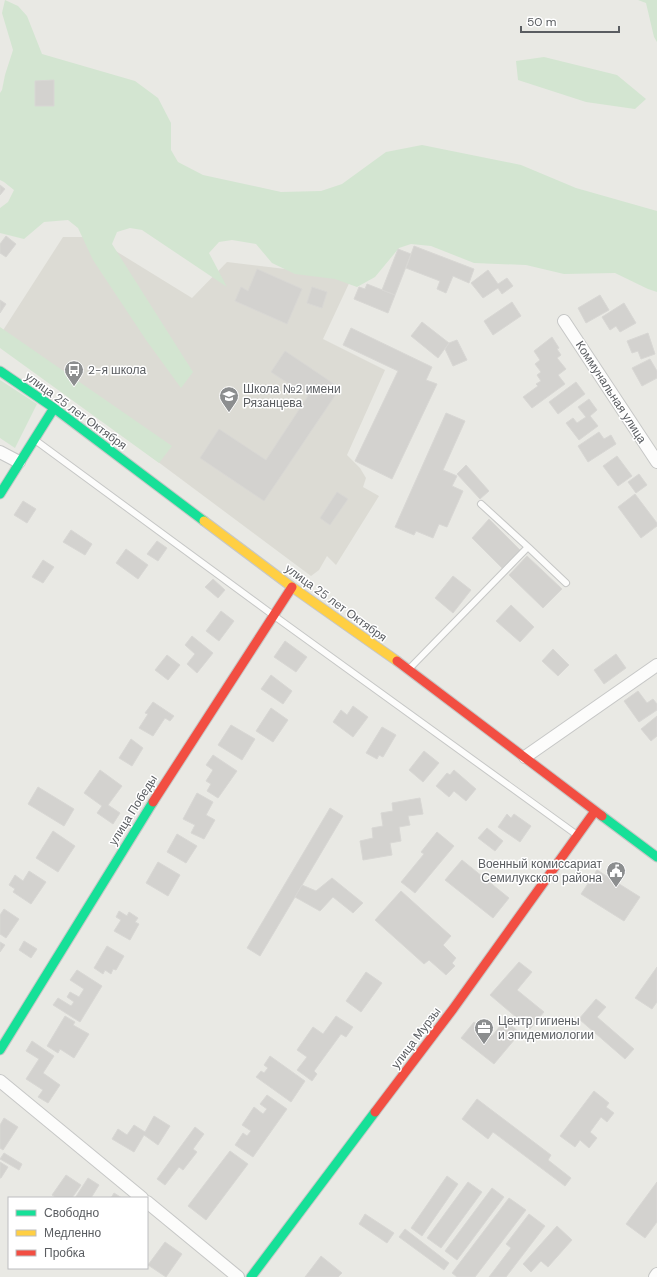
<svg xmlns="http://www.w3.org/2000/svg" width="657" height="1277" font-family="'DM Sans',sans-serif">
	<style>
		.education { fill: #dcdbd4 }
		.green { fill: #d3e5d1 }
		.building { fill: #d3d2cf; stroke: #d8d7d4 }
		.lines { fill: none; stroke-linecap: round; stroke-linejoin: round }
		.lane-casing { stroke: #c6c7c6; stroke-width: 8 }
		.street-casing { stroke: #c6c7c6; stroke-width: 14 }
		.fast-casing { stroke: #c6c7c6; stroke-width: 11 }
		.slow-casing { stroke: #c6c7c6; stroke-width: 11 }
		.jam-casing { stroke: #c6c7c6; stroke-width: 11 }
		.lane { stroke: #fcfcfb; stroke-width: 6 }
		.street { stroke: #fcfcfb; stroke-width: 12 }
		.fast { stroke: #16e098; stroke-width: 9 }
		.slow { stroke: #ffcf43; stroke-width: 9 }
		.jam { stroke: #f24e42; stroke-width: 9 }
		.labels { text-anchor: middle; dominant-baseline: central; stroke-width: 3; stroke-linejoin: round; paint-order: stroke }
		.poi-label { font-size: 12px; fill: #5a5d61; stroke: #fff; text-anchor: start }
		.street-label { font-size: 12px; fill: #5a5d61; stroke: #fff }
	</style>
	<rect width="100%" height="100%" fill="#e9e9e4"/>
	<path class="education" d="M 63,237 L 93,237 L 192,298 L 227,262 L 352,277 L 323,339 L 385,370 L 347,455 L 360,468 L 366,478 L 363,487 L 379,496 L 336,565 L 327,556 L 319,570 L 311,576 L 0,344 L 0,335 Z"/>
	<path class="green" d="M 5,0 L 18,6 L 27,16 L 42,54 L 135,81 L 158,98 L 171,123 L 171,150 L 178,162 L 203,175 L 281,192 L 321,191 L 342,184 L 386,152 L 422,145 L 521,165 L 576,188 L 657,211 L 657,292 L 648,289 L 615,273 L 564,274 L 526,265 L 474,263 L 431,246 L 411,244 L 399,248 L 375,277 L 357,287 L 335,279 L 295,274 L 272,263 L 256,244 L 232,240 L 219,242 L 209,253 L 227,287 L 142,230 L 130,228 L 117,232 L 112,244 L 193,372 L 181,388 L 146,340 L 93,260 L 78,228 L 68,220 L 44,222 L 24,239 L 0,233 L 0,208 L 8,202 L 14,190 L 4,182 L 0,180 L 0,93 L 2,90 L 5,75 L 13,50 L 2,13 Z
		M 638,0 L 657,0 L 657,42 L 654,37 L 646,3 Z
		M 544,57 L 617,75 L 646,99 L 635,109 L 586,102 L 518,80 L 516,61 Z
		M 0,327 L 172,446 L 159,463 L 0,348 Z
		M 0,380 L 37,404 L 15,448 L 0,438 Z"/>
	<path class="building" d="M 54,80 L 54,106 L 35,106 L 35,81 Z
		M 0,185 L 5,189 L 0,195 Z
		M 6,236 L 16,244 L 6,257 L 0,253 L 0,244 Z
		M 414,246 L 474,269 L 469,283 L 453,276 L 446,293 L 437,289 L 440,281 L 406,268 Z
		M 398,249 L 411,254 L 395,295 L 382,290 Z
		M 257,269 L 302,289 L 287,324 L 235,301 L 241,287 L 248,291 Z
		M 488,270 L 498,284 L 507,278 L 513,286 L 502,294 L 498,288 L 483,298 L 471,283 Z
		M 367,284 L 395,295 L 388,313 L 354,299 L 359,287 L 365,289 Z
		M 312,287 L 327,292 L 322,308 L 307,303 Z
		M 600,295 L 609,310 L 586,323 L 578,308 Z
		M 0,300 L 6,304 L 0,313 Z
		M 512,302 L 521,316 L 493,335 L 484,321 Z
		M 624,303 L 636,323 L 620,332 L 616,326 L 610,330 L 602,317 Z
		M 422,322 L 449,343 L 438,358 L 411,336 Z
		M 351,328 L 432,367 L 426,380 L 437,384 L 392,479 L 355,461 L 398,371 L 343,345 Z
		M 648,333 L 655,354 L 641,359 L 638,351 L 632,353 L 627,341 Z
		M 552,337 L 559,348 L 557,349 L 561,355 L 557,358 L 566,369 L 558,375 L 565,384 L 532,408 L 523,397 L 538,386 L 536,384 L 541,381 L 537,375 L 541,372 L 535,364 L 540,360 L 534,351 Z
		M 457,340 L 467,360 L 453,366 L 445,349 L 449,343 Z
		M 285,351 L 340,388 L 264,501 L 200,458 L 219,429 L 266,460 L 308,396 L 271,372 Z
		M 650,359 L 657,371 L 657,378 L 642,386 L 632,368 Z
		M 576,382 L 585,394 L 558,414 L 549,402 Z
		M 589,399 L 597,410 L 590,416 L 598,426 L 579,440 L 566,423 L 573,418 L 577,423 L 586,417 L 578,407 Z
		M 446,413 L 465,421 L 443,470 L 457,476 L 452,486 L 463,491 L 447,527 L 439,524 L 433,538 L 416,531 L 414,535 L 395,527 Z
		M 599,432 L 604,439 L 611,435 L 616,444 L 588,462 L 578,446 Z
		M 617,456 L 632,476 L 618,486 L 603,466 Z
		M 466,465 L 489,491 L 480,499 L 457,474 Z
		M 639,474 L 647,485 L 636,493 L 628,482 Z
		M 337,492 L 348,499 L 330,525 L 320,518 Z
		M 635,494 L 657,523 L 657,526 L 641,538 L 618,507 Z
		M 23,501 L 36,509 L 27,523 L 14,515 Z
		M 489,519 L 520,550 L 502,568 L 472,538 Z
		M 71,530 L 92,544 L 85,555 L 63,542 Z
		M 157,541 L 167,548 L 158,561 L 147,554 Z
		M 126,549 L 148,565 L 138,579 L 116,563 Z
		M 527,556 L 562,589 L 543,608 L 509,575 Z
		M 43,560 L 54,567 L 43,583 L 32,577 Z
		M 453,576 L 471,590 L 453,613 L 435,598 Z
		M 213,579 L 225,590 L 218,598 L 205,587 Z
		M 511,605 L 534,627 L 520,642 L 496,621 Z
		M 221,611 L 234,621 L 219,641 L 206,631 Z
		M 192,636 L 213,653 L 197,673 L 187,664 L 195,654 L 185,645 Z
		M 285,641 L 307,657 L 296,672 L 274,657 Z
		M 553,649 L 569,665 L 558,676 L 542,661 Z
		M 616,654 L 626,668 L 604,684 L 594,670 Z
		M 167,655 L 180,665 L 168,680 L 155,670 Z
		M 271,675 L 292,691 L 283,704 L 261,689 Z
		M 638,691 L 647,703 L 653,699 L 657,704 L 657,710 L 639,722 L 624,701 Z
		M 153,702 L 174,716 L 170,721 L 165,718 L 153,736 L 139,728 L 148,714 L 145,713 Z
		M 353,706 L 368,717 L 353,737 L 333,722 L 341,710 L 347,715 Z
		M 271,708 L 288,720 L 273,742 L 256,731 Z
		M 657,716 L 657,736 L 651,741 L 641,729 Z
		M 231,725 L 255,739 L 242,760 L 218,745 Z
		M 382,727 L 396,735 L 383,757 L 379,755 L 377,759 L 366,753 Z
		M 131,739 L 143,748 L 132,766 L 119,758 Z
		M 424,751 L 439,763 L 423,782 L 409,770 Z
		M 213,755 L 237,771 L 218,798 L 207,791 L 211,784 L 206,781 L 213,770 L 206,765 Z
		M 100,770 L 122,786 L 108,805 L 120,813 L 113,824 L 97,813 L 102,806 L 84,793 Z
		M 454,770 L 476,789 L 466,801 L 454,791 L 449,797 L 436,786 L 447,773 L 450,775 Z
		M 38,787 L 74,809 L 64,826 L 28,804 Z
		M 197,793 L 213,802 L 206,815 L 215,820 L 204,839 L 191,833 L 195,825 L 183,819 Z
		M 420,798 L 423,814 L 408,816 L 410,825 L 399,827 L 401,841 L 390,843 L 392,855 L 363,860 L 360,841 L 373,838 L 372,828 L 383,826 L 381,813 L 393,811 L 392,803 Z
		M 330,808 L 343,816 L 260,956 L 247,948 Z
		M 507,814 L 511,818 L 514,814 L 531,826 L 520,842 L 498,827 Z
		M 487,828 L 503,841 L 495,851 L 478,838 Z
		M 53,831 L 75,846 L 58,872 L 36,858 Z
		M 437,832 L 454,846 L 415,893 L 401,882 L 424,854 L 421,852 Z
		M 177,834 L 197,846 L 186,863 L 167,852 Z
		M 462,860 L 509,898 L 493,918 L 445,880 Z
		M 158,862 L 180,875 L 168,896 L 146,883 Z
		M 597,870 L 640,897 L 624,921 L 581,894 Z
		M 29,871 L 46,882 L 31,904 L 13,892 L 15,889 L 9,885 L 15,875 L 23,881 Z
		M 332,878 L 363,903 L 353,913 L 333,897 L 320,911 L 295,897 L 302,885 L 316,891 Z
		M 401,891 L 451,936 L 443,945 L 456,958 L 452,963 L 455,966 L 446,975 L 429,960 L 424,964 L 375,920 Z
		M 4,909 L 19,919 L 6,938 L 0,934 L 0,915 Z
		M 119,911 L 127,916 L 129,912 L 138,918 L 135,922 L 139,924 L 130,940 L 114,931 L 121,920 L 116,917 Z
		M 24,941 L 37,949 L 31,958 L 19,950 Z
		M 0,942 L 5,945 L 0,952 Z
		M 107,946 L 124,956 L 116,970 L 113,969 L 111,974 L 105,970 L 103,974 L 94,968 Z
		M 519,962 L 532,972 L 517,990 L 544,1012 L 530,1029 L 490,995 Z
		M 657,967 L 657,1002 L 652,1009 L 635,998 Z
		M 77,970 L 102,986 L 80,1022 L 53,1005 L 58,998 L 71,1006 L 74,1002 L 67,997 L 70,992 L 79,997 L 84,989 L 70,980 Z
		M 366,972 L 382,983 L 361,1012 L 346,1001 Z
		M 596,999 L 606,1007 L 597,1017 L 634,1049 L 625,1059 L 579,1019 Z
		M 65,1016 L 75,1022 L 73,1025 L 89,1034 L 74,1058 L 60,1049 L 58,1053 L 47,1046 Z
		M 336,1016 L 353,1027 L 346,1037 L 341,1034 L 314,1071 L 317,1074 L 312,1081 L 297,1070 L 307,1057 L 297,1050 L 313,1027 L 323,1034 Z
		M 505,1020 L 520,1033 L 494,1064 L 461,1038 L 474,1022 L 492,1036 Z
		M 32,1041 L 54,1056 L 43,1073 L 60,1085 L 48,1103 L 38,1097 L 43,1090 L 26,1079 L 39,1059 L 26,1051 Z
		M 270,1056 L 305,1081 L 291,1102 L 256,1077 L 261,1071 L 264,1073 L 268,1068 L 264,1065 Z
		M 594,1091 L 609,1103 L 606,1107 L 614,1113 L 607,1122 L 601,1117 L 590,1132 L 597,1138 L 589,1148 L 580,1140 L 575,1147 L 560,1136 Z
		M 267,1095 L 287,1109 L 253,1157 L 235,1145 L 243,1133 L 247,1136 L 251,1131 L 242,1125 L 254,1107 L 263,1114 L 267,1109 L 260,1104 Z
		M 477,1099 L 551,1155 L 548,1160 L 571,1178 L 565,1186 L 493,1132 L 488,1139 L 462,1119 Z
		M 154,1116 L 170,1126 L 158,1145 L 144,1135 L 134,1152 L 112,1139 L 118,1129 L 127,1135 L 134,1125 L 145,1132 Z
		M 4,1118 L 18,1127 L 3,1150 L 0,1148 L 0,1125 Z
		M 195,1127 L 204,1134 L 193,1149 L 197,1152 L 183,1170 L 179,1167 L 165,1185 L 157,1179 Z
		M 230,1151 L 248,1164 L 206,1220 L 188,1206 Z
		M 4,1153 L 22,1164 L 19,1170 L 0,1159 Z
		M 0,1162 L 8,1167 L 1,1178 L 0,1178 Z
		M 66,1175 L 81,1185 L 72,1198 L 57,1198 L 52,1195 Z
		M 447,1176 L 458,1184 L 422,1236 L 411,1228 Z
		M 88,1178 L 99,1185 L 91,1198 L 75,1198 Z
		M 468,1182 L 482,1192 L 441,1248 L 427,1238 Z
		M 657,1182 L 657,1222 L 645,1238 L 626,1224 Z
		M 492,1188 L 504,1197 L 457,1260 L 445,1251 Z
		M 114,1193 L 122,1198 L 111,1198 Z
		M 509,1198 L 526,1210 L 475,1277 L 457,1277 L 452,1273 Z
		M 365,1214 L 394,1233 L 387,1243 L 359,1224 Z
		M 529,1214 L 545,1226 L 506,1277 L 489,1277 L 511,1248 L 506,1244 Z
		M 557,1226 L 572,1240 L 548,1267 L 541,1261 L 531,1272 L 523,1264 Z
		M 405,1229 L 449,1263 L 444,1270 L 399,1237 Z
		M 165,1242 L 182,1254 L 166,1277 L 148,1265 Z
		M 321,1256 L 342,1273 L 338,1277 L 305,1277 Z"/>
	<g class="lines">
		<g class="lane-casing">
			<path id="lane" d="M 35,440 L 273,615 L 577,835
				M 528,547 L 566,583
				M 410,668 L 528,547 L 481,504"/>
		</g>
		<g class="street-casing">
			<path id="street" d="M 564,321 L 657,462
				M 0,452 L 19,462
				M 525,757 L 657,665
				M 0,1081 L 142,1198
				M 147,1202 L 238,1277
				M 655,1277 L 657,1274"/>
		</g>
		<g class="fast-casing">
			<path id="fast" d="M 0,371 L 54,408 L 204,521
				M 0,494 L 54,408
				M 602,816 L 657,857
				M 0,1050 L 153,802
				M 251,1277 L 375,1112"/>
		</g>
		<g class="slow-casing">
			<path id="slow" d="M 204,521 L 292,587 L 397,661"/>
		</g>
		<g class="jam-casing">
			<path id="jam" d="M 397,661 L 602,816
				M 153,802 L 292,587
				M 375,1112 L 453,1009 L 595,811"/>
		</g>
		<use href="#lane" class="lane"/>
		<use href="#street" class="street"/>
		<use href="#fast" class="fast"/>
		<use href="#slow" class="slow"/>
		<use href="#jam" class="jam"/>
	</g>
	<defs>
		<g id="bus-pin" transform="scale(1)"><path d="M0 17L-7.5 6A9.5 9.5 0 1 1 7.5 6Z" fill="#8c8e8f" stroke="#fff"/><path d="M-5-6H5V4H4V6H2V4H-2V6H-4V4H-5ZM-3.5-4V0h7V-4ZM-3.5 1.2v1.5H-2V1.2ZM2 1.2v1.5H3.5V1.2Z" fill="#fff"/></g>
		<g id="school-pin" transform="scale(1)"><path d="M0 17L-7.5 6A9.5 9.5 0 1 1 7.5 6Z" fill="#8c8e8f" stroke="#fff"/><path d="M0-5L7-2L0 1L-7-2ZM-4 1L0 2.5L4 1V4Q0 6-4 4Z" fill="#fff"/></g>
		<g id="civic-pin" transform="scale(1)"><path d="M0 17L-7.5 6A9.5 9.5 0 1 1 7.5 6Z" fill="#8c8e8f" stroke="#fff"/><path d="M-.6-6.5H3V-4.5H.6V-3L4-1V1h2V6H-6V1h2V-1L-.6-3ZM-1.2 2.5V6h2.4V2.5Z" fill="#fff"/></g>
		<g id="office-pin" transform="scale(1)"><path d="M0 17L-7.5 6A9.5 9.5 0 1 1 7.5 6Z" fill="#8c8e8f" stroke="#fff"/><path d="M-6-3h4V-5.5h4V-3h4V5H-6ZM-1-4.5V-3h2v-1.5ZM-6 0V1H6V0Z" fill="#fff"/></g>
	</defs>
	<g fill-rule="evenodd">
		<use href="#bus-pin" x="74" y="370"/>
		<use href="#school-pin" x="229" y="396"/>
		<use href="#civic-pin" x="616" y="871"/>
		<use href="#office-pin" x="484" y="1028"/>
	</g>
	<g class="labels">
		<g class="poi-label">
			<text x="88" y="370">2-я школа</text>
			<text x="243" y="389">Школа №2 имени<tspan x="243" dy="14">Рязанцева</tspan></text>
			<text x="602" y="864" text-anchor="end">Военный комиссариат<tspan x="602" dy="14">Семилукского района</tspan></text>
			<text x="498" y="1021">Центр гигиены<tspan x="498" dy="14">и эпидемиологии</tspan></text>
		</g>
		<g class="street-label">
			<text transform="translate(611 392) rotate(57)">Коммунальная улица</text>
			<text transform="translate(76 411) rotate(36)">улица 25 лет Октября</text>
			<text transform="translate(336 603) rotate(36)">улица 25 лет Октября</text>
			<text transform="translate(133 810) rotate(-58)">улица Победы</text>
			<text transform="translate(416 1038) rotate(-53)">улица Мурзы</text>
		</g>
	</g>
	<rect x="8" y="1197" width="140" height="72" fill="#ffffff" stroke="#bdbec0"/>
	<rect x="16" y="1210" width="20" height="6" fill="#16e098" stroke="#bdbec0"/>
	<text x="44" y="1217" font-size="12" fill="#5a5d61">Свободно</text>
	<rect x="16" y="1230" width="20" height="6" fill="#ffcf43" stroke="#bdbec0"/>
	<text x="44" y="1237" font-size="12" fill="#5a5d61">Медленно</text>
	<rect x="16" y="1250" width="20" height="6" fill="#f24e42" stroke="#bdbec0"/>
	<text x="44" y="1257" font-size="12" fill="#5a5d61">Пробка</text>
	<path d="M521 26v6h98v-6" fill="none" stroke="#5a5d61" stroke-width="2"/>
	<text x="527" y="26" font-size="12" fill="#5a5d61" stroke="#ffffff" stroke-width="3" paint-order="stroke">50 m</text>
</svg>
